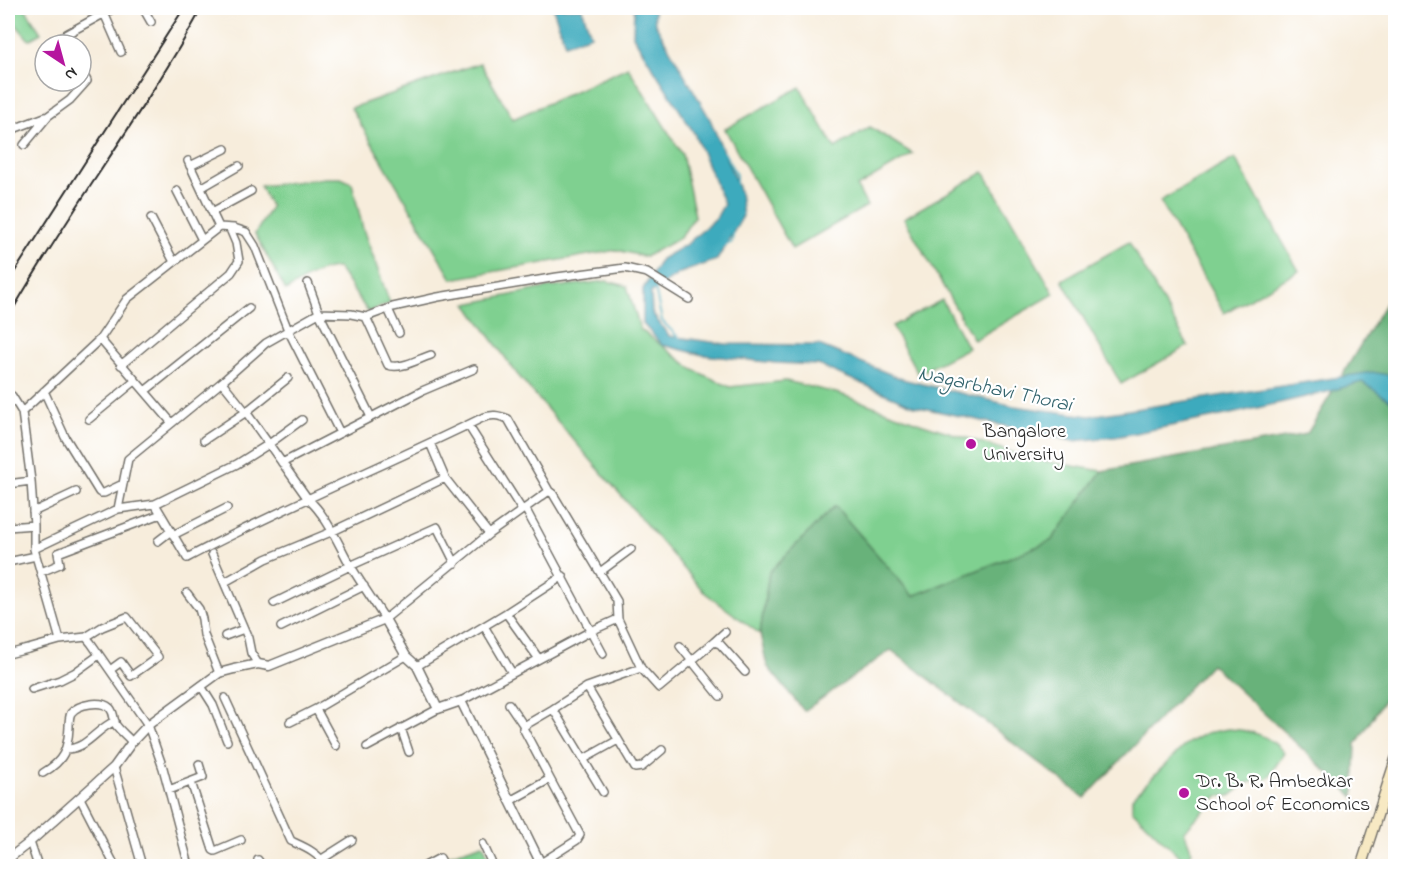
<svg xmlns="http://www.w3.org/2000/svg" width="1403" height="874" font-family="'Indie Flower',sans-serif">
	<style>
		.green { fill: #7fd090; stroke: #557e5e; stroke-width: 1.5 }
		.forest { fill: #67b27a; stroke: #496e52; stroke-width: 1.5 }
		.water { fill: #3eaabd; stroke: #346a74; stroke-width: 1.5 }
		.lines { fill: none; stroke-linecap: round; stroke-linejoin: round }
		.stream { stroke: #3eaabd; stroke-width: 2 }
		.minor-casing { stroke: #726f69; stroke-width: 10 }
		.tertiary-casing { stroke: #726f69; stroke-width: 11 }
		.secondary-casing { stroke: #726f69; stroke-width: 12 }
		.minor { stroke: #fff; stroke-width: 7 }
		.tertiary { stroke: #fff; stroke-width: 8 }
		.secondary { stroke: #f7e9c3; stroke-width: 9 }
		.rail { stroke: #2b2b2b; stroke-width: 2 }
		.poi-dot { fill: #b5179e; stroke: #fff; stroke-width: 2 }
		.labels { text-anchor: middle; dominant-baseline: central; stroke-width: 4.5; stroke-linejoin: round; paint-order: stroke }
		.poi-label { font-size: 20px; fill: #2b2b2b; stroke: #fff; text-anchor: start }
		.water-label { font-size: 21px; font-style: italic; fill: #34646d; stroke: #fff }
	</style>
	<rect width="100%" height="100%" fill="#fff"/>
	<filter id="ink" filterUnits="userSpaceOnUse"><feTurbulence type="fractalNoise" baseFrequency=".0167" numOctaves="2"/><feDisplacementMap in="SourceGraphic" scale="12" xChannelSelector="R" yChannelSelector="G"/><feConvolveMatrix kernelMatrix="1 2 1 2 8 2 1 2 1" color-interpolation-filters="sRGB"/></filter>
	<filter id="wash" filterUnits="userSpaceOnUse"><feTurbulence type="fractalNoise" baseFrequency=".008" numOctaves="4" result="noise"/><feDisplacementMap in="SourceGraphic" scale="24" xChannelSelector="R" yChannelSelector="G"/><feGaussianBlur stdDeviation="1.35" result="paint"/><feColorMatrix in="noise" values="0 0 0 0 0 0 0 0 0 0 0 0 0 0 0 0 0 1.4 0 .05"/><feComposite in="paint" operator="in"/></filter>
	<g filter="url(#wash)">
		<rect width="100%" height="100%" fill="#f7eddc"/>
		<path class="green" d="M 8,8 L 25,8 L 41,33 L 29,40 L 8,15 Z
			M 480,63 L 513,119 L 628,67 L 682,154 L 695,216 L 680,238 L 645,257 L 617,250 L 452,279 L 351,108 Z
			M 800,87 L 835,148 L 870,127 L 913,154 L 857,187 L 867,206 L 792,249 L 725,129 Z
			M 1235,158 L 1299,271 L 1224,313 L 1160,201 Z
			M 984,172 L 1054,294 L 974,340 L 904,218 Z
			M 325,178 L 341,178 L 352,183 L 363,229 L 390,303 L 368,312 L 338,268 C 320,268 301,281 286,291 L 255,234 L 271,207 L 260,186 Z
			M 1129,242 L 1188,346 L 1121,384 L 1062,280 Z
			M 607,281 L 627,286 L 640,329 L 694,370 L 730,387 L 786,381 L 840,394 L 923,424 L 1033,459 L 1102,471 L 1051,541 L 913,596 L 835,506 L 769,572 L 760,634 L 704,592 L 517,374 L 467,304 L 545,288 Z
			M 942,300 L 968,348 L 918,374 L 892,326 Z
			M 1228,729 C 1250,730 1270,735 1284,753 L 1268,778 L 1247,783 L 1230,796 L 1218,796 L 1184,831 L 1192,852 L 1184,861 L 1132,810 L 1132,798 L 1186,744 L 1206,733 Z
			M 483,844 L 493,866 L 444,866 L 440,858 Z"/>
		<path class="forest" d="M 1395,192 L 1395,683 L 1356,744 L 1354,797 L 1211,664 L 1085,798 L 891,650 L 804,711 L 767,666 L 760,634 L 769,572 L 835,506 L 913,596 L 1051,541 L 1102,471 L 1307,434 L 1391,294 Z"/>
		<path class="water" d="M 553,8 L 582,8 L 591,35 L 565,44 Z
			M 634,8 L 654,8 L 655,23 L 710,119 L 740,192 L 743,216 L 717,260 L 680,273 L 651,293 L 652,313 L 669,336 L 726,344 L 819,345 L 902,379 L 1014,406 L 1090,416 L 1372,372 L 1388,375 L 1395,385 L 1395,407 L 1391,401 L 1362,382 L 1327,392 L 1231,414 L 1115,437 L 1073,441 L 914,406 L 818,365 L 776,363 L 703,355 L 662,345 L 643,324 L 643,289 L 661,259 L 687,244 L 716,218 L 724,204 L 694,133 L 633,36 Z"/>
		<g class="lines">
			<path class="stream" d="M 724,152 L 736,175 L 736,182
				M 724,246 L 732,242 L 733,233
				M 656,288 L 655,289 L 662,321 L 680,339"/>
		</g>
	</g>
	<g filter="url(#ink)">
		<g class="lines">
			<g class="minor-casing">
				<path id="minor" d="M 143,8 L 151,22
					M 104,13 L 121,52
					M 67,45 L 63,36 L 114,8
					M 8,131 L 45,117
					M 24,145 L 48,116 L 70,100 L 87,81 L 81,70
					M 188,161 L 219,227
					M 190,166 L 225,149
					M 201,188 L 239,166
					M 177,191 L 202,240
					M 212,212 L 251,191
					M 151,218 L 174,262
					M 308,283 L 319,313 L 371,417
					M 388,309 L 399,333
					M 366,317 L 393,307 L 438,297 L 557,277 L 625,268 L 647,273 L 689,299
					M 100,339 L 172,423
					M 121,365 L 231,273 L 239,261 L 236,243 L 230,229
					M 222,382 L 266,343 L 319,313 L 351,314 L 366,317 L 388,365 C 400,370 418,359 431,355
					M 44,391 L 65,437 L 99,492 L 101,493 L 104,493 L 123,484
					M 145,391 L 249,308
					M 8,394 L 12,396 L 22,412
					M 89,419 L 135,381
					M 468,425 L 522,510
					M 204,440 L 246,412 L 288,378
					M 430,443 L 445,478 L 489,534
					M 282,463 L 422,391 L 474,369
					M 8,484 L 31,481
					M 155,504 L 237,464 L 269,444 L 302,420
					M 525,508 L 603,654
					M 118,509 L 155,504 L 187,558 C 283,507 384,466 482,418 C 492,414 498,415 508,419 L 549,491 L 553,494 L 617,601 L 618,619 L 591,631 L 461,701
					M 33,512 L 76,492
					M 34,525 L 31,481 L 22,412 L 100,339 L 127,299 L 219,227 L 234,228 L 246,232 L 255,246 L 288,330 L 340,433
					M 8,527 L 34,525 L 34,549 L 118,509 L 128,459 L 222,382 L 246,412 L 308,499 C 326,515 337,541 349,563 C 360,582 373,600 385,619 L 489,534 L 549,491
					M 173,535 L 227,508
					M 158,541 L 171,531
					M 34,549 L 60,640
					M 212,554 L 248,638 L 251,653 L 258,664
					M 8,562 L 36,556
					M 41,572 L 60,564 L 58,553 L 161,514
					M 600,572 L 631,549
					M 225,582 L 266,559 L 331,532 L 445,478
					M 187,593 L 199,609 L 202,619 L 204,635 L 219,673
					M 274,603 L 350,566 L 437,527 L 455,563
					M 506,613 L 539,659
					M 8,614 L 10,622
					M 618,619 L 641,668 L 659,688 L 714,642 L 720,644 L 745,672
					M 484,626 L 512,673
					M 281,627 L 364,586
					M 225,636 L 244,629
					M 86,637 L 102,627 L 127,617 L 158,657 L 131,676 L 121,662 L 110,670
					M 714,642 L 725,632
					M 680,646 L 720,696
					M 8,654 L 28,649 L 60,640 L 86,637 L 91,643 L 148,725 L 163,768 L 189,866
					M 417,666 L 506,613 L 563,576
					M 201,686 L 213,705 L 227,741
					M 587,687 L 635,768 L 642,767 L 662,750
					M 32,689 L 60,680 L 74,673 L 99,655
					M 225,698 L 291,841 C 304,847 319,853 326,866
					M 509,704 L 524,726
					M 316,709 L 336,746
					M 290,722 L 316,709 L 406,656
					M 401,728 L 409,752
					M 367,747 L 438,709
					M 67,749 C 88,748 96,729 115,721
					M 584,759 L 618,740
					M 114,767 L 142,866
					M 8,773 L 10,777
					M 43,773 C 64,761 68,749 69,727 C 69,722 69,717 71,713 C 78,704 101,700 110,708 C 115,714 113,720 116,725 C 120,731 128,737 132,742
					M 191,782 L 213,850 L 215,851 L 241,840
					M 169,790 L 203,777 L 199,764
					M 603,792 L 553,709 L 587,687 L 641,668
					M 80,798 L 114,864
					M 510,801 L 550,779 L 523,728 L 524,726 L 553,709
					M 30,842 L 38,866
					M 483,844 L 493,866
					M 322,859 L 352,840
					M 258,860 L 262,866
					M 541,863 L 577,840 L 580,835 L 550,779
					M 425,866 L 440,858 L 444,866"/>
			</g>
			<g class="tertiary-casing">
				<path id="tertiary" d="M 8,859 L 30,842 L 114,767 L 132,742 L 148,725 L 219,673 L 234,669 L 258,664 L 269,666 L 385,619 L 406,656 L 417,666 L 438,709 L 461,701 L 542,866"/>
			</g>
			<g class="secondary-casing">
				<path id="secondary" d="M 1362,866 L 1362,863 L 1396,758"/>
			</g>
			<use href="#minor" class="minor"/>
			<use href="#tertiary" class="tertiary"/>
			<use href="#secondary" class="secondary"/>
			<path class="rail" d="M 8,282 L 184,8
				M 8,318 C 68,212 143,115 202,8"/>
		</g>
	</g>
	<g class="poi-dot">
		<circle cx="971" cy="444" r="6"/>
		<circle cx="1184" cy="793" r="6"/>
	</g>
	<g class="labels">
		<g class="poi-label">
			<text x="983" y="432">Bangalore<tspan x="983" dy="23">University</tspan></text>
			<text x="1196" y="782">Dr. B. R. Ambedkar<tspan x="1196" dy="23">School of Economics</tspan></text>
		</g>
		<g class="water-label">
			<text transform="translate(995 390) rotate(12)">Nagarbhavi Thorai</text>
		</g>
	</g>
	<rect width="1403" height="874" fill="none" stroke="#fff" stroke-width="30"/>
	<g transform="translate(63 63) rotate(144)"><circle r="28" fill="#ffffff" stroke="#aaaaaa" stroke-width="1.5"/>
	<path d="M0-4.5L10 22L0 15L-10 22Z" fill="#b5179e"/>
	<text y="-9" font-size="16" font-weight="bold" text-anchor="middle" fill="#2b2b2b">N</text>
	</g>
</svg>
